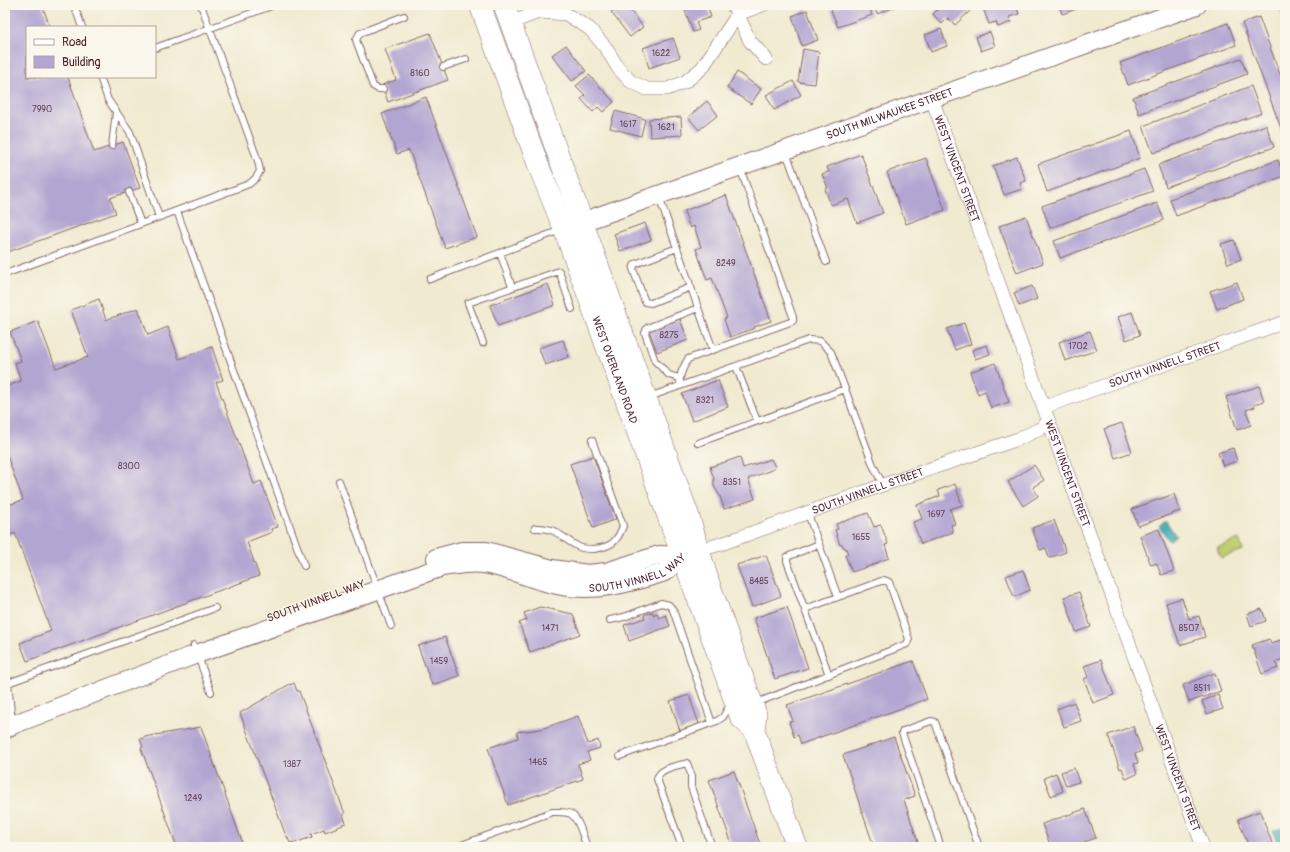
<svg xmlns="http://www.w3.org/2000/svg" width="1290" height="852" font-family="Pangolin,sans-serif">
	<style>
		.green { fill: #c0ce70; stroke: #85764e }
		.water { fill: #3aacb3; stroke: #42666f }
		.building { fill: #b3a5d2 }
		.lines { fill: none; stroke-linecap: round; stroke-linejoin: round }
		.lane-casing { stroke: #846665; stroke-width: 8 }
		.street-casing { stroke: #846665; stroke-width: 14 }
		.secondary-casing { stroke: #846665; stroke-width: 20 }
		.primary-casing { stroke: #846665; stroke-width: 22 }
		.lane { stroke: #fff; stroke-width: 6 }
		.street { stroke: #fff; stroke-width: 13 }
		.secondary { stroke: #fff; stroke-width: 18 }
		.primary { stroke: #fff; stroke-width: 21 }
		.labels { text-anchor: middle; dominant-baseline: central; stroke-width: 3; stroke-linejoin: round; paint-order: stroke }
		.number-label { font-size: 9px; fill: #644055 }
		.street-label { font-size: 11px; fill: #4a1f2b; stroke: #fbf7ec }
	</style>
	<rect width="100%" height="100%" fill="#fbf7ec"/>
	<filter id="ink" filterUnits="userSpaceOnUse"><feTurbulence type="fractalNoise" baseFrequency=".025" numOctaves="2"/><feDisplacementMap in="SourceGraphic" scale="8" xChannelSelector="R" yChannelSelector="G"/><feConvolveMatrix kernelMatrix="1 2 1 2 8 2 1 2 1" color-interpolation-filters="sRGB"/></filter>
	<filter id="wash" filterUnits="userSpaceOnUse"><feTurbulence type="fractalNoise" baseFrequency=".012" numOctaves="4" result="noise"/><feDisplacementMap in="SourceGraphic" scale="16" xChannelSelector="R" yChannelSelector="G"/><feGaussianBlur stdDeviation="0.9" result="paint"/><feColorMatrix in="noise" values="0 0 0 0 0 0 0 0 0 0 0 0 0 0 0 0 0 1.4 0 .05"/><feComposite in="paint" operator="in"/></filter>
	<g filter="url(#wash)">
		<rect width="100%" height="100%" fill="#f0ead0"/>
		<path class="green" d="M 1239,539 L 1243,550 L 1221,558 L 1217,548 Z"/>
		<path class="water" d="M 1166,521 L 1176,536 L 1169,541 L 1159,526 Z
			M 1281,828 L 1285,839 L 1285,847 L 1279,847 L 1273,831 Z"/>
		<g id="blocks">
			<path class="building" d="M 5,5 L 42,5 L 50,27 L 27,27 L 27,77 L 68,77 L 94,152 L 123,142 L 140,188 L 110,198 L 116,213 L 5,253 Z
				M 620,5 L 626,5 L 643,27 L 630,37 L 611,12 Z
				M 683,5 L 707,5 L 711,17 L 696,22 L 699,30 L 693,32 Z
				M 844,5 L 869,5 L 872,15 L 838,27 L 831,10 Z
				M 874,5 L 900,5 L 877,14 Z
				M 942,5 L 972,5 L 974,7 L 955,25 L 948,18 L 942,24 L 933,14 Z
				M 992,5 L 1016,5 L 1019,14 L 1009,17 L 1011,22 L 998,27 L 996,22 L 989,24 L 983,8 Z
				M 1059,5 L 1077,5 L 1079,8 L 1062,14 Z
				M 1279,5 L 1285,5 L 1285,22 Z
				M 807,10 L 818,40 L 802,46 L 792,16 Z
				M 1259,17 L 1285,88 L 1285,139 L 1242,23 Z
				M 1228,23 L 1236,45 L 1128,85 L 1120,63 Z
				M 941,29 L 947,46 L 931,52 L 925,35 Z
				M 990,32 L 995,46 L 981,51 L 976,37 Z
				M 430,33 L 448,80 L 388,102 L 382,85 L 396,80 L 385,49 Z
				M 673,38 L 680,57 L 649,68 L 643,48 Z
				M 566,45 L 586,71 L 572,81 L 552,55 Z
				M 803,49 L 819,52 L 815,84 L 798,82 Z
				M 1241,58 L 1247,74 L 1139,114 L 1133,97 Z
				M 737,72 L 761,89 L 751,104 L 727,88 Z
				M 589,75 L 614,102 L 603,112 L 598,107 L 593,112 L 581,99 L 585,95 L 576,86 Z
				M 793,81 L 801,95 L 774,110 L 766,95 Z
				M 1251,86 L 1261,113 L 1153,153 L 1143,126 Z
				M 426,97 L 477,237 L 445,248 L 409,150 L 397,154 L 382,114 Z
				M 707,101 L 718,115 L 699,130 L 688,117 Z
				M 615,111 L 645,119 L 641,136 L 610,128 Z
				M 681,117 L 682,135 L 650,137 L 649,119 Z
				M 1266,125 L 1274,147 L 1166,187 L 1158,165 Z
				M 1131,131 L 1140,158 L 1047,192 L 1038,164 Z
				M 861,154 L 883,213 L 857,223 L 848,199 L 831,205 L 825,189 L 828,188 L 822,174 L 829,172 L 827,167 Z
				M 1017,157 L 1026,181 L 1020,183 L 1022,189 L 1004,195 L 993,166 Z
				M 926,158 L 945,210 L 906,224 L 887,172 Z
				M 1278,160 L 1284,176 L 1176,216 L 1170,199 Z
				M 1144,169 L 1153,191 L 1050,228 L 1042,206 Z
				M 726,195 L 771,321 L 754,327 L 755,328 L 730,337 L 724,319 L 727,318 L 712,278 L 707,280 L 696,249 L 701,247 L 694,226 L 690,228 L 684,211 Z
				M 1157,203 L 1164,220 L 1060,258 L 1054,241 Z
				M 1026,216 L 1043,263 L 1017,273 L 999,226 Z
				M 645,223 L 651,240 L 620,251 L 614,234 Z
				M 1234,240 L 1241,259 L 1228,264 L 1221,244 Z
				M 1237,282 L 1243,299 L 1217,309 L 1210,291 Z
				M 548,284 L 555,305 L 498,326 L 490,305 Z
				M 1032,286 L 1037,299 L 1019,306 L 1014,293 Z
				M 99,299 L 106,320 L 138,308 L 148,335 L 168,327 L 179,359 L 212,347 L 223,380 L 216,382 L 254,484 L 261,481 L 278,527 L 271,529 L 272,532 L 247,542 L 259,576 L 27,661 L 20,643 L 51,631 L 15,533 L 5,537 L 5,506 L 23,500 L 5,450 L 5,387 L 21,381 L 15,363 L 21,361 L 10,332 L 38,321 L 56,368 L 88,357 L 71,310 Z
				M 1132,312 L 1140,335 L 1126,340 L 1118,317 Z
				M 680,319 L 688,340 L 657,352 L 649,330 Z
				M 964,323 L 971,344 L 955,350 L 947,329 Z
				M 1090,331 L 1097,350 L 1065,361 L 1059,342 Z
				M 563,340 L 569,357 L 545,365 L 539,348 Z
				M 987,345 L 990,354 L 975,359 L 972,350 Z
				M 995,363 L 1009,402 L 991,408 L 985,391 L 978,394 L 970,372 Z
				M 718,380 L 728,407 L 692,421 L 682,394 Z
				M 1259,386 L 1264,401 L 1254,405 L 1255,407 L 1246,410 L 1251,425 L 1237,430 L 1226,397 Z
				M 1122,423 L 1132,452 L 1115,458 L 1104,429 Z
				M 1233,448 L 1237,461 L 1223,466 L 1218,453 Z
				M 593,456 L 616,519 L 593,528 L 570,464 Z
				M 740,457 L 743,468 L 771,459 L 775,467 L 774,469 L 748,479 L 755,499 L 724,509 L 720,496 L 714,486 L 714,479 L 710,467 Z
				M 1034,465 L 1044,480 L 1033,487 L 1038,496 L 1023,506 L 1008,482 Z
				M 955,484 L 962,505 L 950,509 L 955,524 L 951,525 L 953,532 L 921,544 L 913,522 L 922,519 L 917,505 L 940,496 L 938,490 Z
				M 1174,494 L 1180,511 L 1138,526 L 1132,509 Z
				M 868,513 L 874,527 L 881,525 L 888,544 L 885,545 L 889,558 L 876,563 L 876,564 L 852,572 L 845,555 L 848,554 L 846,548 L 844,548 L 842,544 L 840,545 L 835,530 L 838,529 L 836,524 Z
				M 1054,520 L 1066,552 L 1049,558 L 1046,548 L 1040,550 L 1032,528 Z
				M 1159,529 L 1174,571 L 1161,575 L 1157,563 L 1151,565 L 1140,536 Z
				M 766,555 L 781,596 L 752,607 L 737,565 Z
				M 1023,570 L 1030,590 L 1014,597 L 1006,576 Z
				M 1079,592 L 1091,627 L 1076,632 L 1064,597 Z
				M 1182,598 L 1189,619 L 1199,616 L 1205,637 L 1180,645 L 1166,603 Z
				M 540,607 L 573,614 L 580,634 L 530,652 L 519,623 L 527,620 L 524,613 Z
				M 787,607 L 808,668 L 775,679 L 754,618 Z
				M 1262,609 L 1266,621 L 1251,626 L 1247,614 Z
				M 653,612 L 653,615 L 657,613 L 659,618 L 666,615 L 670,626 L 629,641 L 624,625 L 645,618 L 644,615 Z
				M 445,637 L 459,676 L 432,685 L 418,646 Z
				M 1285,638 L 1285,658 L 1275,662 L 1278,668 L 1262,674 L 1252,645 L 1269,639 L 1271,644 Z
				M 1101,660 L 1114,695 L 1093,703 L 1084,679 L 1088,677 L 1084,666 Z
				M 913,661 L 927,699 L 801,744 L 798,735 L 794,737 L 789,722 L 793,721 L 787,705 Z
				M 1215,673 L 1221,691 L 1189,702 L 1183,685 Z
				M 294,683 L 297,691 L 299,691 L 345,814 L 343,815 L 346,823 L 342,824 L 343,825 L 325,832 L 324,829 L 311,834 L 312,837 L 294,843 L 293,842 L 290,843 L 287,836 L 286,836 L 240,713 L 290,684 L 290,685 Z
				M 689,695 L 699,724 L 680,731 L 670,701 Z
				M 1218,695 L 1223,709 L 1207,714 L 1202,701 Z
				M 1074,702 L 1081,721 L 1064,727 L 1057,709 Z
				M 578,716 L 588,744 L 598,740 L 600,748 L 587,752 L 590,760 L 578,764 L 583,779 L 508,805 L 488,748 L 518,738 L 517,732 L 541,729 Z
				M 1133,726 L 1142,751 L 1135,754 L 1138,763 L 1134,764 L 1137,774 L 1126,779 L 1122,768 L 1120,769 L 1108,735 Z
				M 201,727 L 244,847 L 177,847 L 141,748 L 143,747 L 140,739 L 144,738 L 144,737 Z
				M 894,737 L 915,796 L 904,800 L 919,845 L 914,847 L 874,847 L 843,755 Z
				M 1074,768 L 1079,782 L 1066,786 L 1061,772 Z
				M 734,771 L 761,847 L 733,847 L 709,780 Z
				M 1056,773 L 1063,791 L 1051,796 L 1044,778 Z
				M 1085,809 L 1096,838 L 1069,847 L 1051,847 L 1042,824 Z
				M 1260,811 L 1272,843 L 1267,845 L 1268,847 L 1249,847 L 1238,819 Z"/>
		</g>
	</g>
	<g filter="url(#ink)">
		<use href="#blocks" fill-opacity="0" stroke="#846665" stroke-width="1"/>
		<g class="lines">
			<g class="lane-casing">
				<path id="lane" d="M 74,5 L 82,27
					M 155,48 L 274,5
					M 443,67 L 466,59
					M 100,77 L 108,100 L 130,132 L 159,217
					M 383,89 L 378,89 L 373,86 L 356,40 L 360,33 L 404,16
					M 112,146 L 116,112
					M 786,152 L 826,262
					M 129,192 L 141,224
					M 659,197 L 713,350
					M 177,211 L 304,566
					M 677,248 L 635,264 L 633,269 L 645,302 L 651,303 L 691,287
					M 500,253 L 512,287
					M 5,274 L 249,184 L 256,178 L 260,171 L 258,161 L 201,5
					M 430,279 L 561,230
					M 483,343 L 468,303 L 559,271 L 572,309
					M 736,366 L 757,421
					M 679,378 L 669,375 L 655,361 L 645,333 L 647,328 L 698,308
					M 680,386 C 679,374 683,368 688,359 L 793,321 L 793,317 L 740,168
					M 649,397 L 809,340 L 820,341 L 831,352 L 845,389
					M 698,443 L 845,389 L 873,465 L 883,485
					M 339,481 L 391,626
					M 535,528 C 558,527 560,538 579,547 C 583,549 589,549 594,549 C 611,547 617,542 623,526 L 592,440
					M 819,544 L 787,557 L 787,561 L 829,675
					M 805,609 L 838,597
					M 610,620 L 624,617 L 661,603 L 669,605 L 673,610 L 712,723
					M 194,645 L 211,692
					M 5,675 L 8,683 L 12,723
					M 8,683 L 215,608
					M 756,703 L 907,644 L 909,639 L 889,582 L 884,580 L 838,597 L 808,514
					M 620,756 L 717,721 L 723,717 L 731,703
					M 456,847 L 552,812 C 558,812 565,811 571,814 C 580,820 583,838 587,847
					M 682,847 L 657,779 C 659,768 677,766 687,763 L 691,774 L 691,787 L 712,847
					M 941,847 L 902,733 L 903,731 L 931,721 L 935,722 L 979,847"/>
			</g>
			<g class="street-casing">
				<g id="street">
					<path d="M 733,5 L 750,41 L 766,59"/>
					<path d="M 510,23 L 539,12 L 566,14 L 590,29 L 606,48 L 618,68 L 630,81 L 647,89 L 667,89 L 685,82 L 702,68 L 738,14 L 763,5"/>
					<path id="s1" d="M 932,99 L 1203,847"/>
					<path id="s2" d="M 1044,407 L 1285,322"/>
					<path id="s3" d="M 693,552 L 724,543 L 883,485 L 1018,439 L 1040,429 L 1049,421"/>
				</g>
			</g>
			<g class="secondary-casing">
				<g id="secondary">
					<path id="s4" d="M 582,222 L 1197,5"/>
					<path d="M 436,558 L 462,551 L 486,551 L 552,569 L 588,574 L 606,572 L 659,555 L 683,556"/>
					<path id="s5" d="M 5,729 L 12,725 L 197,654 L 442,567 C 456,565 471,562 484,564 C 509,568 533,580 557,585 C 593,593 627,584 662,573 L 666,571 L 683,556"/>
				</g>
			</g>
			<g class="primary-casing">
				<g id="primary">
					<path id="s6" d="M 480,5 L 539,167 L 564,229 L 741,718 L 754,730"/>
					<path d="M 504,5 L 688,514 L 709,583 L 756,714 L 754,730 L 797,847"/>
				</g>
			</g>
			<use href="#lane" class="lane"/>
			<use href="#street" class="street"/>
			<use href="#secondary" class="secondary"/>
			<use href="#primary" class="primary"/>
		</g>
	</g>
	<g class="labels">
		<g class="number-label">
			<text x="661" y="53">1622</text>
			<text x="420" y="73">8160</text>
			<text x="42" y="109">7990</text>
			<text x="628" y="124">1617</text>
			<text x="666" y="127">1621</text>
			<text x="726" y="263">8249</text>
			<text x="669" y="335">8275</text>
			<text x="1078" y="346">1702</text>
			<text x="705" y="400">8321</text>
			<text x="129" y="466">8300</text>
			<text x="732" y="482">8351</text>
			<text x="936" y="514">1697</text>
			<text x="861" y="537">1655</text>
			<text x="759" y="581">8485</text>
			<text x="550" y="628">1471</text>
			<text x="1189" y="628">8507</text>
			<text x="439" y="661">1459</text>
			<text x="1202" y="688">8511</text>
			<text x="538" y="762">1465</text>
			<text x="292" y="764">1387</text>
			<text x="193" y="798">1249</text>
		</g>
		<g class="street-label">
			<text stroke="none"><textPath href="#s4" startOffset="326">SOUTH MILWAUKEE STREET</textPath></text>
			<text stroke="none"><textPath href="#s1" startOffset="74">WEST VINCENT STREET</textPath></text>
			<text stroke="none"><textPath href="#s2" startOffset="128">SOUTH VINNELL STREET</textPath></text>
			<text stroke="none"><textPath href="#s6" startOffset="389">WEST OVERLAND ROAD</textPath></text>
			<text stroke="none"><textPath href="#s1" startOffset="398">WEST VINCENT STREET</textPath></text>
			<text stroke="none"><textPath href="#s3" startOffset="185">SOUTH VINNELL STREET</textPath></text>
			<text stroke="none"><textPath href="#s5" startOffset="668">SOUTH VINNELL WAY</textPath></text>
			<text transform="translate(316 601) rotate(-20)">SOUTH VINNELL WAY</text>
			<text stroke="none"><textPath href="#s1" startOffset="722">WEST VINCENT STREET</textPath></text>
		</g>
	</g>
	<rect width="1290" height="852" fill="none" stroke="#fbf7ec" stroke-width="20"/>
	<rect x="26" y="26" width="130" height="52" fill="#fbf7ec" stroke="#b4a19f"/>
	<rect x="34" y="39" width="20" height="6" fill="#ffffff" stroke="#b4a19f"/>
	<text x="62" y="46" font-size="12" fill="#4a1f2b">Road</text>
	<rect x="34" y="56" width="20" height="12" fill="#b3a5d2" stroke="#b4a19f"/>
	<text x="62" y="66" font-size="12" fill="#4a1f2b">Building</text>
</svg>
